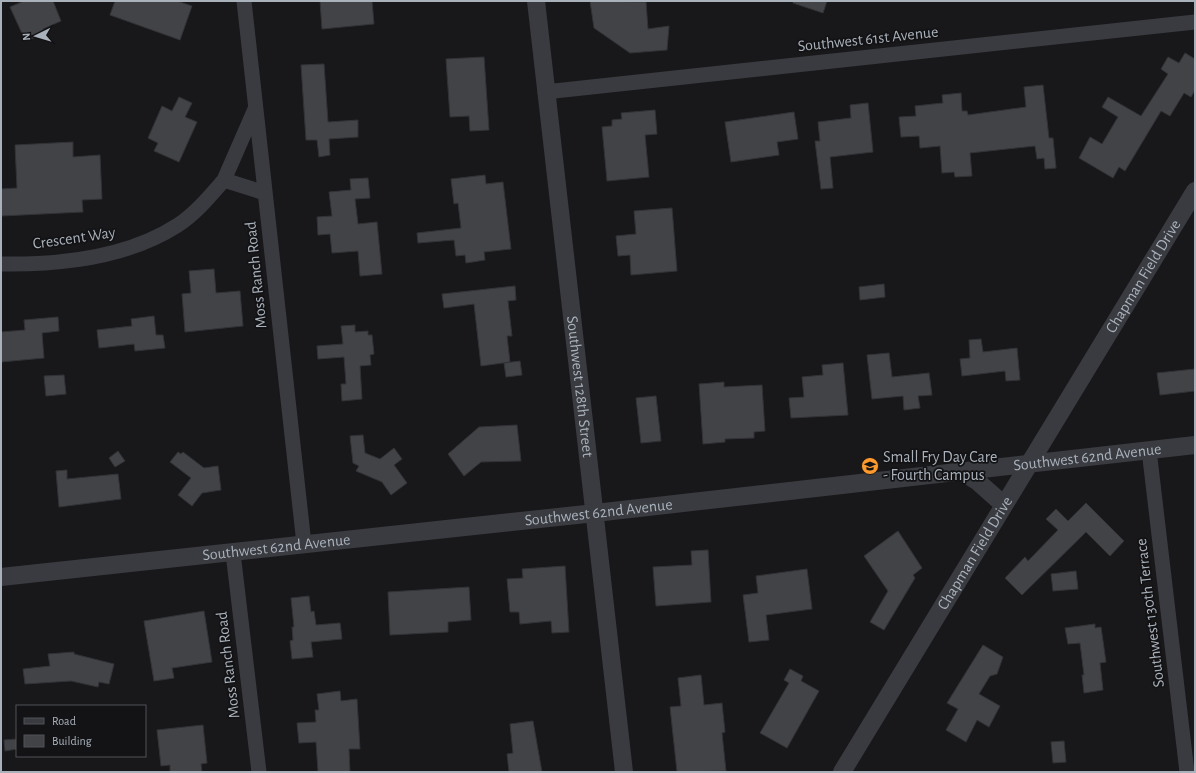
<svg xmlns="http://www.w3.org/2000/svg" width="1196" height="773" font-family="'Alegreya Sans',sans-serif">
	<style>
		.building { fill: #424347; stroke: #323337 }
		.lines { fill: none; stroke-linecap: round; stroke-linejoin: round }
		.minor { stroke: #393b40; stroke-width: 15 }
		.tertiary { stroke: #393b40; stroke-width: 18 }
		.labels { text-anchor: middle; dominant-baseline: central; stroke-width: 3.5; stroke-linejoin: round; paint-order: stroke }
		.street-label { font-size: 16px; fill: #a9b1bb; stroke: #131315 }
		.poi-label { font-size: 16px; fill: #a9b1bb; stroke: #131315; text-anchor: start }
	</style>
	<rect width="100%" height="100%" fill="#18181a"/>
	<path class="building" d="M 24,1 L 53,1 L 61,21 L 43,29 L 45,33 L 29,40 L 25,40 L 10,7 Z
		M 115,1 L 177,1 L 192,6 L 180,40 L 110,15 Z
		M 320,1 L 372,1 L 374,24 L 322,29 Z
		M 590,1 L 646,2 L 648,29 L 669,26 L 667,50 L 630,53 L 594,28 Z
		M 793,1 L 827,1 L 823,13 L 793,3 Z
		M 1185,53 L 1195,59 L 1195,90 L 1191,97 L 1184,93 L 1170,116 L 1161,111 L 1125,171 L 1119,167 L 1113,178 L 1079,158 L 1090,137 L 1102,144 L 1118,117 L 1102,107 L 1108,97 L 1141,116 L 1168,74 L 1161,69 L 1168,57 L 1179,63 Z
		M 484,57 L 489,130 L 470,131 L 469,116 L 450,117 L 446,59 Z
		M 324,64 L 328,122 L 358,120 L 358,137 L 329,139 L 330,155 L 319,157 L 317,140 L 306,140 L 301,65 Z
		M 1043,85 L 1049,138 L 1053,138 L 1056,168 L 1045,169 L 1044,158 L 1037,159 L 1035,146 L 970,153 L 972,176 L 955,177 L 954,172 L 942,173 L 940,146 L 920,148 L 919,136 L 901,137 L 899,117 L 916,116 L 915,106 L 943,103 L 942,95 L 961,93 L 962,111 L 967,111 L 968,115 L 1026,107 L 1024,87 Z
		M 179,97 L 192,103 L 185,117 L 197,122 L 179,162 L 154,151 L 158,143 L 148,138 L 162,106 L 172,111 Z
		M 868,103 L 873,152 L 830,157 L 833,188 L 821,189 L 815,141 L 820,141 L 818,122 L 851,118 L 850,105 Z
		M 655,110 L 657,134 L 645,135 L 649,177 L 607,181 L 602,127 L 612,126 L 612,120 L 622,119 L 621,113 Z
		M 794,112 L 798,139 L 777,142 L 779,155 L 731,162 L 725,122 Z
		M 73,142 L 73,157 L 100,155 L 102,199 L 82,200 L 83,212 L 1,216 L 1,189 L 17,188 L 15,145 Z
		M 485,175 L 486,184 L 503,182 L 511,249 L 484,252 L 485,260 L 466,263 L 465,255 L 456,256 L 454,240 L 418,243 L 417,233 L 461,228 L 458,203 L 454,204 L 451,179 Z
		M 368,178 L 370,198 L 355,199 L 358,224 L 377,222 L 382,274 L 360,276 L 358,251 L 332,253 L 330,234 L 318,235 L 317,217 L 332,216 L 329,192 L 351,190 L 350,179 Z
		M 672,208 L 677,271 L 631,275 L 630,255 L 618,256 L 616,236 L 636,234 L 634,211 Z
		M 214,269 L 216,293 L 240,291 L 243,326 L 185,332 L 182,294 L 191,293 L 189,271 Z
		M 884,284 L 885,297 L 860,300 L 859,287 Z
		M 515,286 L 516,300 L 508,301 L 512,336 L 507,336 L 510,362 L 481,366 L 474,304 L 444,308 L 442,294 Z
		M 154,316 L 156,335 L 163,335 L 165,348 L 135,351 L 134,344 L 99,348 L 97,330 L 132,326 L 131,319 Z
		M 58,317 L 59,331 L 42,333 L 44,358 L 1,362 L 1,332 L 25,330 L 24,320 Z
		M 355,325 L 355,332 L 368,331 L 368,335 L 372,335 L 374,354 L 370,355 L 371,365 L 360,366 L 362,399 L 342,401 L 341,384 L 346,384 L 344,357 L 318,359 L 317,346 L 343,344 L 341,326 Z
		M 981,339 L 983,352 L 1017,348 L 1020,380 L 1006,381 L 1005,371 L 962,376 L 960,359 L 970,358 L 969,340 Z
		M 889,353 L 892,377 L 929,373 L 932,395 L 918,396 L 920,408 L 904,410 L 903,396 L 872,399 L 867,355 Z
		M 520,361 L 522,375 L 506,377 L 504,363 Z
		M 843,363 L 848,415 L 791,418 L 789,398 L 804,397 L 802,377 L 823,375 L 822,365 Z
		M 1195,369 L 1195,391 L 1160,395 L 1157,373 Z
		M 64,375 L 66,394 L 46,396 L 44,376 Z
		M 724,382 L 724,387 L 762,385 L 765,431 L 754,432 L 754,438 L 725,439 L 725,442 L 703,444 L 699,384 Z
		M 656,396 L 661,441 L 641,443 L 636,398 Z
		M 517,425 L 521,461 L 481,462 L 464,476 L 448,454 L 479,427 Z
		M 363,435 L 365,453 L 380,459 L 394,448 L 402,459 L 394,465 L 407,483 L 391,495 L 382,482 L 356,471 L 359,466 L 353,463 L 350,436 Z
		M 118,451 L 125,461 L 115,467 L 109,458 Z
		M 178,452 L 181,454 L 183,452 L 204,468 L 218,466 L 221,490 L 202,493 L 192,506 L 178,495 L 191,478 L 170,462 Z
		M 67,470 L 67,479 L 118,474 L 121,499 L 59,507 L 56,471 Z
		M 1086,503 L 1124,541 L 1110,556 L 1086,532 L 1022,595 L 1005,578 L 1025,557 L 1028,561 L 1058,530 L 1046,519 L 1056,509 L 1068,521 Z
		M 898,531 L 922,568 L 913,575 L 915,578 L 884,630 L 870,622 L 888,591 L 864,556 Z
		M 708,550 L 711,602 L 656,606 L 653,567 L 692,565 L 691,551 Z
		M 565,566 L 569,632 L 552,633 L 551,621 L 520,624 L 519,612 L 510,612 L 507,579 L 523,578 L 522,569 Z
		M 807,569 L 812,609 L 766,615 L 769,640 L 749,642 L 743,595 L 758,593 L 756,576 Z
		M 1076,571 L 1078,589 L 1053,591 L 1051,574 Z
		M 469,587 L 471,620 L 448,622 L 448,632 L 390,635 L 388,592 Z
		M 309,596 L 311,612 L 314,611 L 316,625 L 340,623 L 342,639 L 311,642 L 313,657 L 292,659 L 290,641 L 293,640 L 292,627 L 294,627 L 291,598 Z
		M 204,611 L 212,662 L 172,668 L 174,678 L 154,681 L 144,621 Z
		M 1095,624 L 1095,628 L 1101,627 L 1106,662 L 1100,663 L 1103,690 L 1084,693 L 1082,675 L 1084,675 L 1080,643 L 1068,644 L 1065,628 Z
		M 983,645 L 1003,657 L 997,674 L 990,676 L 979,694 L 1000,706 L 989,727 L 977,720 L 966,742 L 946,730 L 958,709 L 947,703 Z
		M 74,652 L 74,654 L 114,664 L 109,684 L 99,682 L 98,687 L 71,681 L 25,684 L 23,669 L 50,666 L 48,654 Z
		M 790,669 L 803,676 L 801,681 L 819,691 L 787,748 L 760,733 L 789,683 L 784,680 Z
		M 701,675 L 704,705 L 722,703 L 725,732 L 722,733 L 726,771 L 677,772 L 670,707 L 681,706 L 678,678 Z
		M 340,691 L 341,701 L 357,699 L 360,749 L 349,749 L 350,772 L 318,772 L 316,742 L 299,743 L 297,723 L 316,722 L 315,710 L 319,710 L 317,694 Z
		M 533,721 L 542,772 L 509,772 L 507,754 L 513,753 L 510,724 Z
		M 203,725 L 207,763 L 201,764 L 202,772 L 170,772 L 170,765 L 161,766 L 157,730 Z
		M 17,739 L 17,749 L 5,751 L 4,740 Z
		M 1064,741 L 1066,762 L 1053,763 L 1051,742 Z"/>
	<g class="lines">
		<path class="minor" d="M 244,1 L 304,544
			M 545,92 L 1195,22
			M 255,109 L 224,180 L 265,193
			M 1,264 C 61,265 127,258 178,225 C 196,213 210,196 224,180
			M 1149,450 L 1187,772
			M 233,553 L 259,772"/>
		<g class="tertiary">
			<path id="s1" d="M 536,1 L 624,772"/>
			<path d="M 961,471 L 977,481 L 1004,505"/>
			<path id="s2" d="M 1,577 L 595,513 L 1195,445"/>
			<path id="s3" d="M 842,772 L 1195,191"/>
		</g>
	</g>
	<defs>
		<g id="school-disc" transform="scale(0.9)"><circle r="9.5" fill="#fd992d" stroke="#131315"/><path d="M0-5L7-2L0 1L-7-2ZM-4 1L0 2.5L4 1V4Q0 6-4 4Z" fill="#111"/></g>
	</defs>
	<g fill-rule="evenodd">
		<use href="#school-disc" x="870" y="466"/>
	</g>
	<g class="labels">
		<g class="street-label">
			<text transform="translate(868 39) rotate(-6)">Southwest 61st Avenue</text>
			<text transform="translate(74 238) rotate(-8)">Crescent Way</text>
			<text transform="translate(256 275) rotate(-96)">Moss Ranch Road</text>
			<text stroke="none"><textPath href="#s3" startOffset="580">Chapman Field Drive</textPath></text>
			<text stroke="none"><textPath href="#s1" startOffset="388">Southwest 128th Street</textPath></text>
			<text stroke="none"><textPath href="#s2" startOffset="1093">Southwest 62nd Avenue</textPath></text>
			<text stroke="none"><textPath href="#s2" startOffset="601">Southwest 62nd Avenue</textPath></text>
			<text stroke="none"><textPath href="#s2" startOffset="277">Southwest 62nd Avenue</textPath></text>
			<text stroke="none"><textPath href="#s3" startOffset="256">Chapman Field Drive</textPath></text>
			<text transform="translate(1150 613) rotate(-97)">Southwest 130th Terrace</text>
			<text transform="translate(228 665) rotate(-97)">Moss Ranch Road</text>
		</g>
		<g class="poi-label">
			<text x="883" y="457">Small Fry Day Care<tspan x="883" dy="18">- Fourth Campus</tspan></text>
		</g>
	</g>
	<rect width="1196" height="773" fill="none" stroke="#a9b1bb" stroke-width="4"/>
	<rect x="16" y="705" width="130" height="52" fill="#131315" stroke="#4f5257"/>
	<rect x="24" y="718" width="20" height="6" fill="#393b40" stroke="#4f5257"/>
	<text x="52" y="725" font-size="12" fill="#a9b1bb">Road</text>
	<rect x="24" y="735" width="20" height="12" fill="#424347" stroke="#4f5257"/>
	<text x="52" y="745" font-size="12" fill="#a9b1bb">Building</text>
	<g transform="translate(36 36) rotate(265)" stroke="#131315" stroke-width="3" paint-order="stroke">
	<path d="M0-3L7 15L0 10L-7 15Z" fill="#a9b1bb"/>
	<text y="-6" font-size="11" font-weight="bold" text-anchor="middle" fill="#a9b1bb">N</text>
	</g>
</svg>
